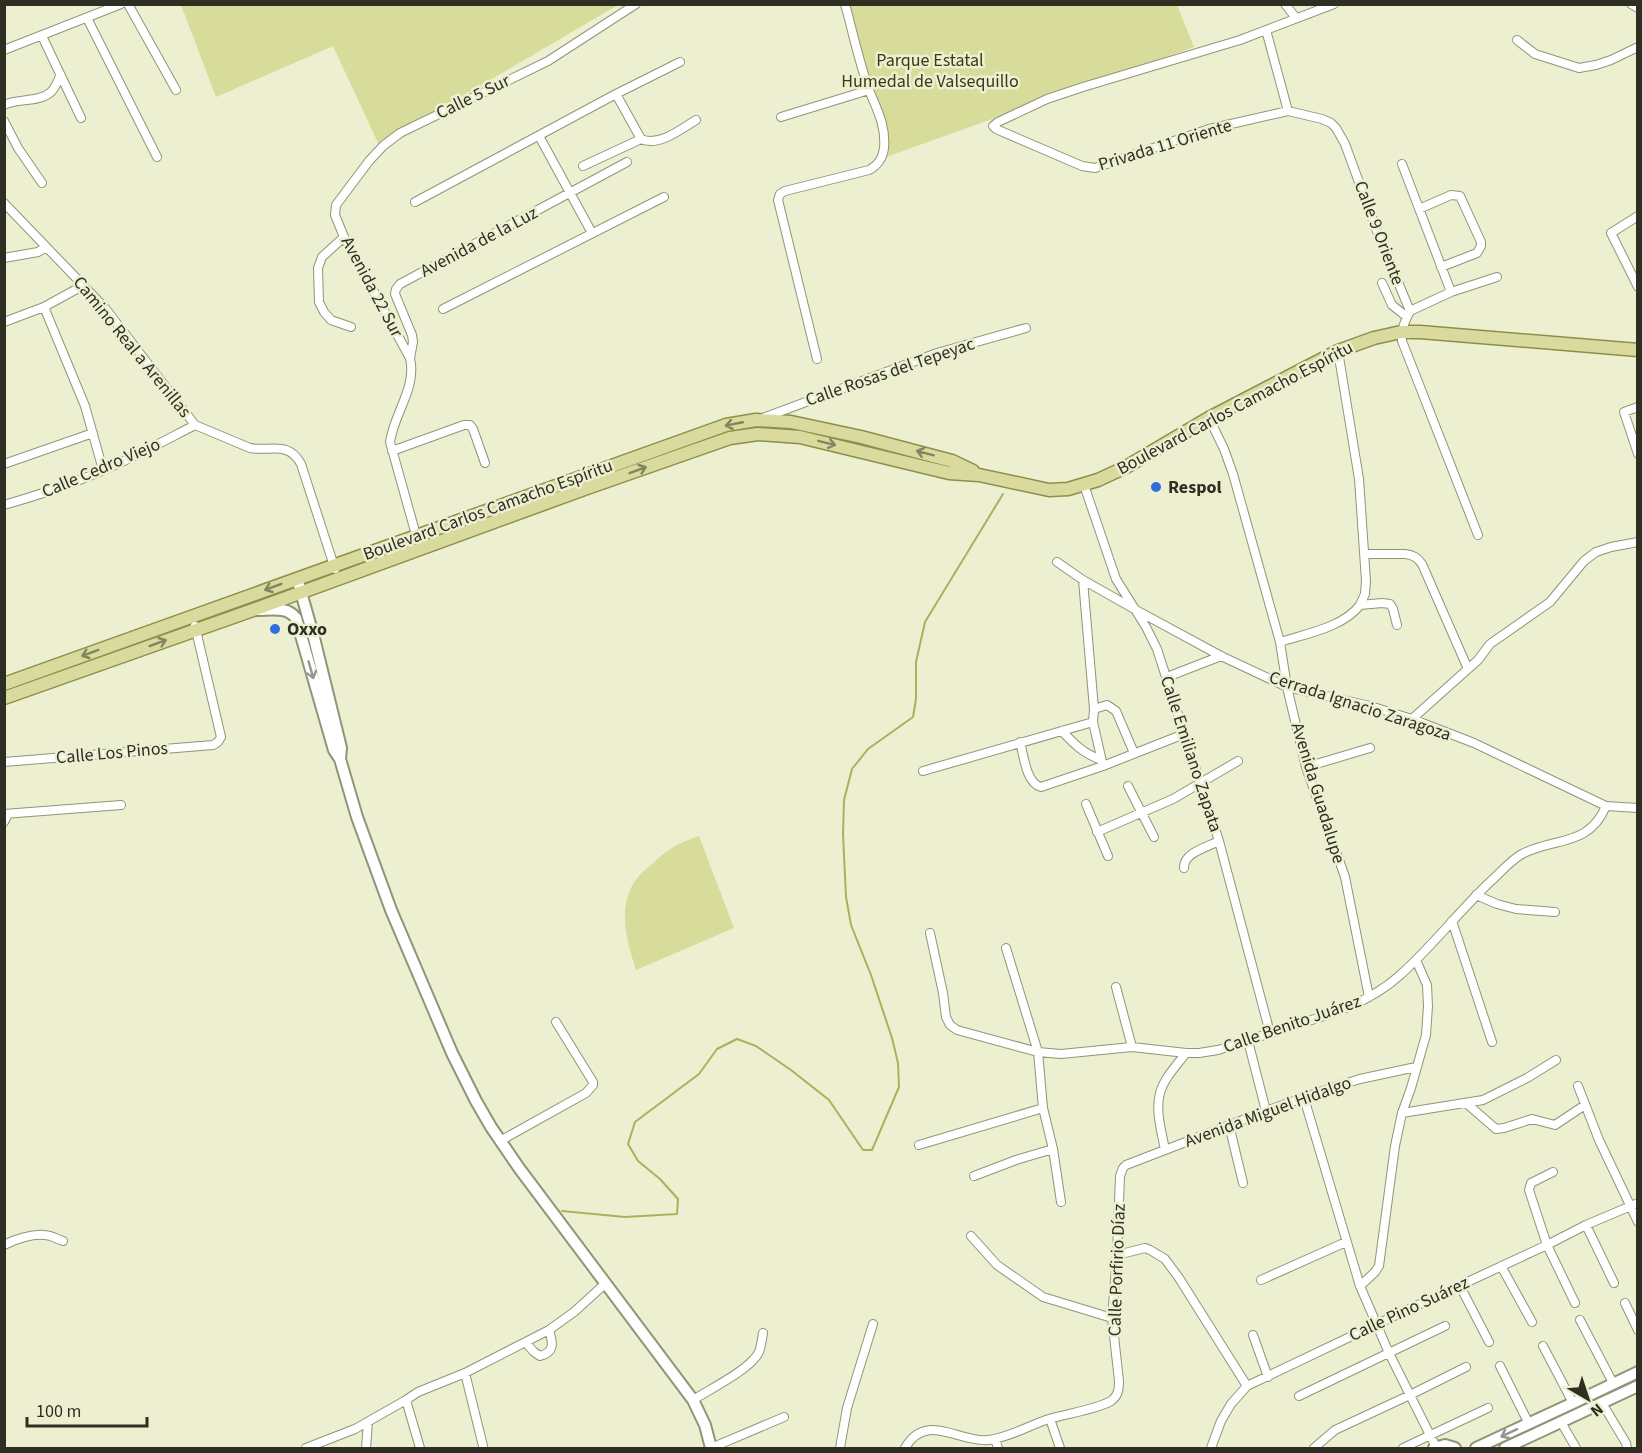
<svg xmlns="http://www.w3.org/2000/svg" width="1642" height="1453" font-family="'Source Sans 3',sans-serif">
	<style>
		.green { fill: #d8dc9b }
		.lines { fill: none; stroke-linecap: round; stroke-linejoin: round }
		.stream { stroke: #adb05a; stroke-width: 2 }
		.street-casing { stroke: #929478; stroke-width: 10 }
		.secondary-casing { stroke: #929478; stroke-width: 14 }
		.primary-casing { stroke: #8d8f49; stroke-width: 15 }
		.street { stroke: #fff; stroke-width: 8 }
		.secondary { stroke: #fff; stroke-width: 10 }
		.primary { stroke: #d9db9e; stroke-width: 12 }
		.oneway { stroke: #848460 }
		.oneway2 { stroke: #969691 }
		.poi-dot { fill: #2f6edb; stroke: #edefd1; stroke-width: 2 }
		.labels { text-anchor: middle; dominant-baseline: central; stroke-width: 5; stroke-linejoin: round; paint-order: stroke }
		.park-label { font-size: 18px; fill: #3a3b16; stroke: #edefd1 }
		.street-label { font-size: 18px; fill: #2e2e23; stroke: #edefd1 }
		.poi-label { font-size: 18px; font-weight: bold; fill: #2e2e23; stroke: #edefd1; text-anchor: start }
	</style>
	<rect width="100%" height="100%" fill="#edefd1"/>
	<path class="green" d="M 181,5 L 618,5 L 379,145 L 333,46 L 216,97 Z
		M 843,5 L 1177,5 L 1194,47 L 886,157 Z
		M 699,836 L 734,928 L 636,970 C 626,939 616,904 638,877 C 642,872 647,868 652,864 C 668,849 678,843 699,836 Z"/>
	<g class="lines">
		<path class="stream" d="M 562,1211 L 625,1217 L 677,1214 L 678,1199 L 660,1179 L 638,1161 L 628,1144 L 635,1122 L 699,1074 L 717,1049 L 737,1039 L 756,1046 L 791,1070 L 829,1100 L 863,1150 L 872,1150 L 899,1087 L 898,1063 L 892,1038 L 871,975 L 851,925 L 846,897 L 843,834 L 844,800 L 852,769 L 868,749 L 913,717 L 916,699 L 916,662 L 925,622 L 1003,494"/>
		<g class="street-casing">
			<path id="street" d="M 128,4 L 176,90
				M 1285,4 L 1296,18
				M 1334,4 L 1240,40 L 1083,87 L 1047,99 L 998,122 L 993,126 L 996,129 L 1082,166 L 1095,168 L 1209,129 L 1288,111 L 1322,119 L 1331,123 L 1336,128 L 1345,144 L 1378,234 L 1410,311 C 1405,321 1401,329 1402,341 L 1478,535
				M 1631,4 L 1638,8
				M 87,18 L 157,157
				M 1266,30 L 1288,111
				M 42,36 L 81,118
				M 1517,40 L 1535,54 L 1579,68 L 1596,65 L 1611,60 L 1638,47
				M 4,50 L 121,4
				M 616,94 L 641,139
				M 4,105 C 18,98 38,103 51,92 C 55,88 58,81 60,76
				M 781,117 L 869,90
				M 4,121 L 18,148 L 42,183
				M 539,136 L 592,233
				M 641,139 C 659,147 681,129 696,120
				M 1402,164 L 1451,292
				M 583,166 L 641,139
				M 415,202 L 616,94 L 680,62
				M 4,203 L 105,308 L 195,425 L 250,448 C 270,452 288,440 301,464 L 335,569
				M 1419,209 L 1451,195 L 1460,196 L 1481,242 L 1481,246 L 1477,253 L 1441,267
				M 1638,216 L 1611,233 L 1638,287
				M 344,237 L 322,257 L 318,268 L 319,302 L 324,312 L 331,320 L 351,327
				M 4,258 L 38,252 L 46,247
				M 1382,283 L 1392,305 L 1407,317
				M 44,307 L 85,406 L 103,470
				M 443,309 L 664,197
				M 1410,311 L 1451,292 L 1497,277
				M 4,322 L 44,307 L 84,285
				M 1338,351 L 1359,479 L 1366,581 L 1365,594 L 1360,605
				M 410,358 L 413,342 L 412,335 L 395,294 L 396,289 L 400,284 L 627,162
				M 817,359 L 778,200 L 780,194 L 785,191 L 869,170 C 877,166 883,158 884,148 C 886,125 877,110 869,90 C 859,62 853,33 845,4
				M 1638,407 L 1624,412 L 1638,454
				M 763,418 L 937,353 L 1026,328
				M 1209,418 L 1224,449 L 1233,474 L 1280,642 L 1287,687 L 1306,767 L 1345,877 L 1369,997
				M 392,451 L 464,425 L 470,425 L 473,429 L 485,463
				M 4,464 L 93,433
				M 1084,485 L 1116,579 L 1146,627 L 1157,649 L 1219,841 L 1270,1033
				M 4,505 C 32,497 60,488 87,477 C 124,463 160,443 195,425
				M 416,535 L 390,442 C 394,413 417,388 410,358 L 344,237 L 335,215 L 336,205 L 369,161 L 383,146 L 400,133 L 548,61 L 636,4
				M 1365,554 L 1405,554 C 1413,555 1417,557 1422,564 L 1468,669
				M 1057,562 L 1083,580 L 1136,610 L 1221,656 L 1287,687 L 1370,706 L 1412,719 L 1474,743 L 1606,806
				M 1083,580 L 1094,709 L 1093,722 L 1103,766
				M 1280,642 C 1305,634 1344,627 1360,605 L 1382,603 L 1390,604 L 1393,609 L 1397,625
				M 1167,677 L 1221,656
				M 1094,709 L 1107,705 L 1116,711 L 1134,753
				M 1412,719 L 1478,660 L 1490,644 L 1550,602 L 1584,561 L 1596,552 L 1611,547 L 1638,542
				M 1062,731 C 1075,745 1083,753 1101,760
				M 1020,742 C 1024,756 1026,783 1041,787 L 1103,766 L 1184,734
				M 4,762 L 213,745 L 218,742 L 221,737 L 195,626
				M 1306,767 L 1370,748
				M 923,771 L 1093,722
				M 1128,786 L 1154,837
				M 1086,804 L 1108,856
				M 4,814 L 121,805
				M 4,822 L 8,814
				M 1097,832 L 1173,799 L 1238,761
				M 1184,868 C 1183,853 1207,847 1219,841
				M 1476,895 L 1497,904 L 1516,909 L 1555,912
				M 1452,921 L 1492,1042
				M 930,933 L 943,993 L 946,1017 L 950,1025 L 957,1030 L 1038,1052 L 1061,1054 L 1132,1047 L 1186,1053 L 1199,1053 L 1218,1050 C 1243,1042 1267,1034 1292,1026 C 1329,1015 1369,1003 1399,976 C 1432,947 1459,911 1491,881 C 1501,872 1511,860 1522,854 C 1555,837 1589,847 1606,806 L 1638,808
				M 1006,948 L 1038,1052 L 1043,1108 L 1053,1149 L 1061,1202
				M 1116,987 L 1132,1047
				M 1248,1041 L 1266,1111
				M 1578,1086 L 1599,1140 L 1638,1222
				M 1304,1098 L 1360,1286 L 1389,1353 L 1436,1447
				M 1466,1103 L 1496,1129 L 1504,1128 L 1532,1119 L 1555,1125 L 1585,1105
				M 1402,1113 L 1483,1100 L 1527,1078 L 1556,1060
				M 1229,1125 L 1243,1183
				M 500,1141 L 586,1093 L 593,1085 L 593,1082 L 556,1022
				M 919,1145 L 1043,1108
				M 1165,1150 C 1162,1133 1155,1111 1160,1093 C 1164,1078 1177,1065 1186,1053
				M 1553,1172 L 1531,1183 L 1529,1190 L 1547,1245 L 1575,1303
				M 974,1176 L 1016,1160 L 1053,1149
				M 1586,1225 L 1614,1283
				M 971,1236 L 997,1265 L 1043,1297 L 1112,1318
				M 4,1245 C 15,1239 32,1234 44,1235 C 51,1235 57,1239 63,1241
				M 1117,1255 L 1145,1248 L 1150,1250 L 1165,1259 L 1179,1278 L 1247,1386
				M 1501,1266 L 1532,1322
				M 1261,1280 L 1346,1242
				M 1360,1286 L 1375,1272 L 1379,1266 L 1395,1146 L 1402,1113 L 1411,1088 L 1426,1035 L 1428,1006 L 1427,985 L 1416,960
				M 1460,1286 L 1489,1342
				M 1625,1303 L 1638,1330
				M 1580,1320 L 1613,1383
				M 1253,1335 L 1268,1377
				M 526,1343 L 534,1352 L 540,1356 C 555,1352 553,1343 549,1330
				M 1543,1346 L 1573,1403
				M 1500,1366 L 1529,1424
				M 465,1373 L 483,1446
				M 1299,1396 L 1445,1326
				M 406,1400 L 420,1448
				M 693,1400 C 710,1389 751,1369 759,1352 C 761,1347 762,1339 763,1333
				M 1602,1403 L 1626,1443 L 1627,1448
				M 1050,1419 L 1060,1448
				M 1561,1422 L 1576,1448
				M 995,1439 L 998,1448
				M 306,1448 L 355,1429 L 406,1400 L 418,1392 L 465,1373 L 549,1330 L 574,1312 L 606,1283
				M 366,1448 L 368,1422
				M 711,1448 L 784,1417
				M 840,1448 L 847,1408 L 873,1324
				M 905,1448 C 926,1411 959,1443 988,1440 C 1008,1438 1030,1425 1049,1419 C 1065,1414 1098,1409 1111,1401 C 1118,1396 1119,1390 1119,1381 L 1112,1318 L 1117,1255 L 1120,1176 L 1123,1168 L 1126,1165 L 1266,1111 L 1331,1088 L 1360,1079 L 1416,1067
				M 1211,1448 L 1221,1421 L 1231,1404 L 1247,1386 L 1377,1324 L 1547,1245 L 1586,1225 L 1638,1203
				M 1314,1448 L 1335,1430 L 1410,1395 L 1466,1367
				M 1403,1448 L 1488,1408"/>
		</g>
		<g class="secondary-casing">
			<path id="secondary" d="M 299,585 L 314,638 L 341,748 L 340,759
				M 257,610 C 271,610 287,606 296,618 L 334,750 L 340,759 L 357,817 L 391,910 L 452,1053 L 476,1101 L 491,1127 L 519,1168 L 693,1400 L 705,1425 L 711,1448
				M 1434,1448 L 1445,1445 L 1455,1448
				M 1476,1448 L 1573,1403 L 1638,1372
				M 1505,1448 L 1638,1386"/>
		</g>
		<g class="primary-casing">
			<path id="primary" d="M 4,684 L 726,425 L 756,420 L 791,422 L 861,437 L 952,461 L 973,471
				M 4,698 L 253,610 L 587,488 L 730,438 L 758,434 L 800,437 L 949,473 L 979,475 L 1049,490 L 1068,489 L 1098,480 L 1126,467 L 1209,418 L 1338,351 L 1374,338 L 1401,332 L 1420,332 L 1638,350"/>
		</g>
		<use href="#street" class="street"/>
		<use href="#secondary" class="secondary"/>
		<use href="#primary" class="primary"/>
	</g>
	<defs><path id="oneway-shaft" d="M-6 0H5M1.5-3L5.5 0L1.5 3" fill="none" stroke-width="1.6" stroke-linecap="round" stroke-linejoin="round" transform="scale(1.5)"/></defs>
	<g class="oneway">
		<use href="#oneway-shaft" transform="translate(734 424) rotate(169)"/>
		<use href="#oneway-shaft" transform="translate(827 443) rotate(14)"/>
		<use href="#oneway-shaft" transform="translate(925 453) rotate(-165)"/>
		<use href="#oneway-shaft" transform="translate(638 470) rotate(-20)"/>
		<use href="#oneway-shaft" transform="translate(273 587) rotate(159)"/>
		<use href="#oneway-shaft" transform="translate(158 643) rotate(-20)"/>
		<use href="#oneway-shaft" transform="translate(90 653) rotate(160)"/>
	</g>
	<g class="oneway2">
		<use href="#oneway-shaft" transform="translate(311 670) rotate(74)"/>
		<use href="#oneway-shaft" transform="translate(1509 1433) rotate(155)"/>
	</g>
	<g class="poi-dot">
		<circle cx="1156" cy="487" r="6"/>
		<circle cx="275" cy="629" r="6"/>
	</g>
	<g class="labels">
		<g class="park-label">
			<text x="930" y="60">Parque Estatal<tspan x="930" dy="21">Humedal de Valsequillo</tspan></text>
		</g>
		<g class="street-label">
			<text transform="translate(473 97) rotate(-26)">Calle 5 Sur</text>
			<text transform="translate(1165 145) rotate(-17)">Privada 11 Oriente</text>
			<text transform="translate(1379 233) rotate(69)">Calle 9 Oriente</text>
			<text transform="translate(479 242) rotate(-28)">Avenida de la Luz</text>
			<text transform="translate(372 287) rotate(62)">Avenida 22 Sur</text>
			<text transform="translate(132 347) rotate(51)">Camino Real a Arenillas</text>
			<text transform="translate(890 372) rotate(-19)">Calle Rosas del Tepeyac</text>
			<text transform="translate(1235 408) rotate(-28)">Boulevard Carlos Camacho Espíritu</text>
			<text transform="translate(101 468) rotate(-23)">Calle Cedro Viejo</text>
			<text transform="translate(488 510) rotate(-20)">Boulevard Carlos Camacho Espíritu</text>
			<text transform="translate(1360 706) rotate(18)">Cerrada Ignacio Zaragoza</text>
			<text transform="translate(112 753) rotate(-5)">Calle Los Pinos</text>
			<text transform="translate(1191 754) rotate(72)">Calle Emiliano Zapata</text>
			<text transform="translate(1318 793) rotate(73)">Avenida Guadalupe</text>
			<text transform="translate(1292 1024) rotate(-19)">Calle Benito Juárez</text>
			<text transform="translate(1268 1112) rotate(-20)">Avenida Miguel Hidalgo</text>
			<text transform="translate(1117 1270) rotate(-88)">Calle Porfirio Díaz</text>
			<text transform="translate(1409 1309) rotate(-25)">Calle Pino Suárez</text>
		</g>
		<g class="poi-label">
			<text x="1168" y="487">Respol</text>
			<text x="287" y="629">Oxxo</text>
		</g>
	</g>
	<rect width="1642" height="1453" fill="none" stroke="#2e2e23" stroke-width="12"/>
	<g transform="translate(1588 1399) rotate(141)" stroke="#edefd1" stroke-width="4.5" paint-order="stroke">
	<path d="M0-4.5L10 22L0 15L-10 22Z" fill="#2e2e23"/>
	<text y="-9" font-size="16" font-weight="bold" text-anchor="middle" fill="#2e2e23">N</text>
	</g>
	<path d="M27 1417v9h120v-9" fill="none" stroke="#2e2e23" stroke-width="3"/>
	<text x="36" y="1417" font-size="18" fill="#2e2e23" stroke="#edefd1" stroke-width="4.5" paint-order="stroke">100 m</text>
</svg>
